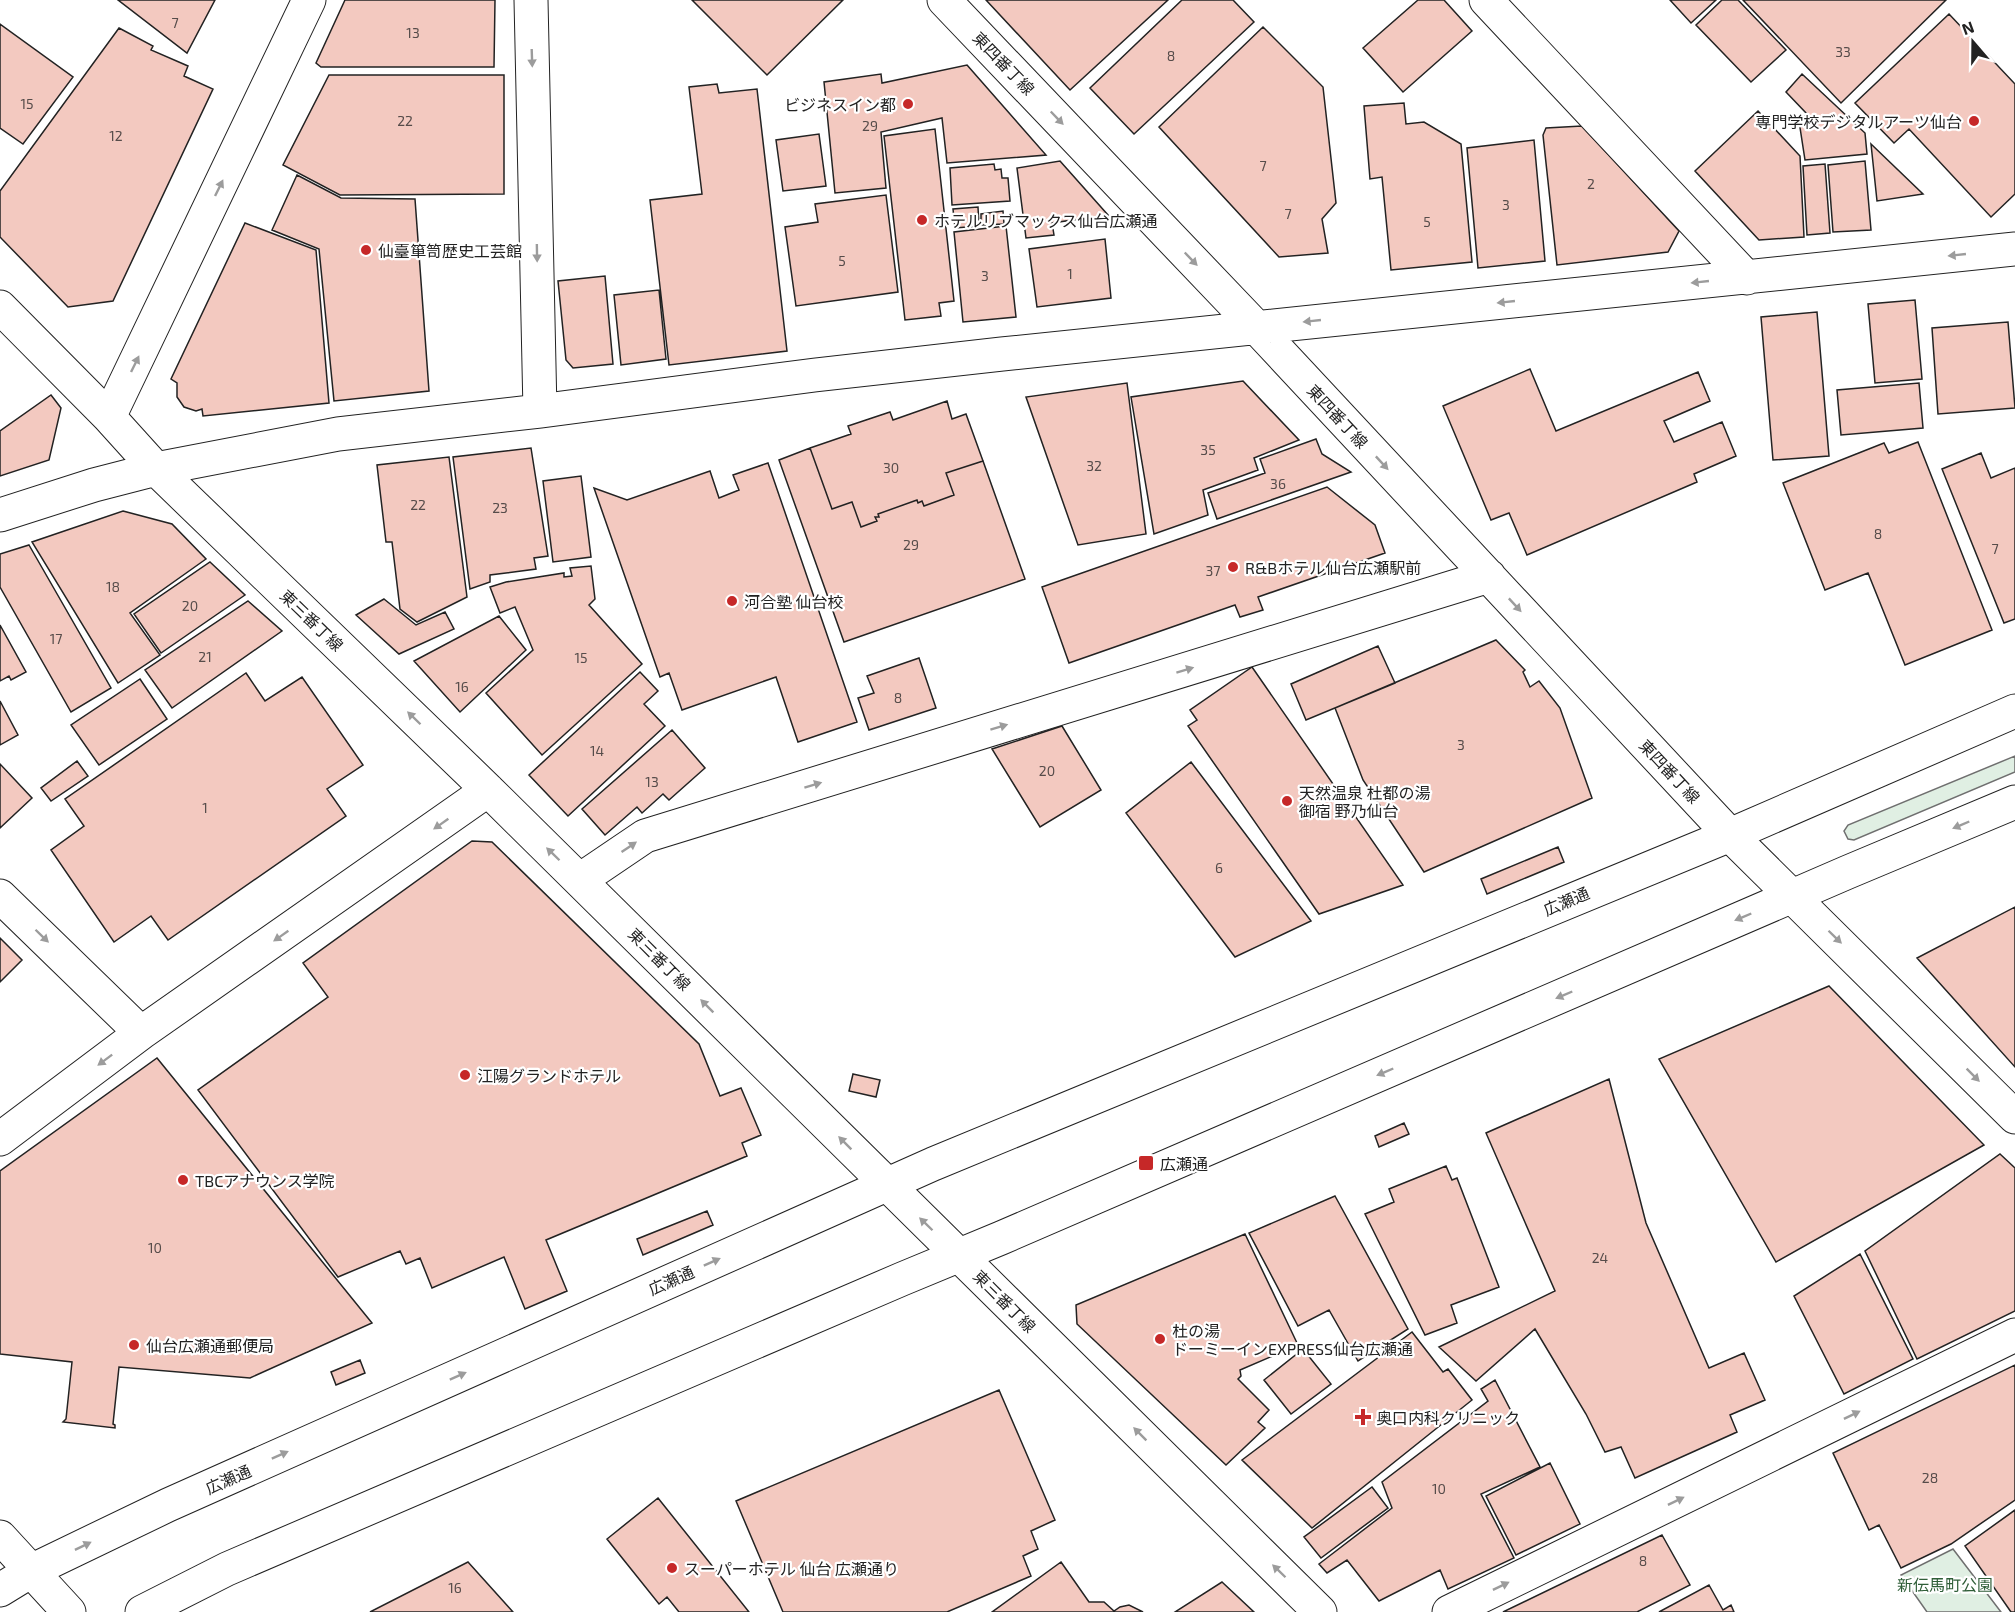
<svg xmlns="http://www.w3.org/2000/svg" width="2015" height="1612" font-family="'Exo 2','Noto Sans JP',sans-serif">
	<style>
		.green { fill: #e0efe3; stroke: #6f6f6f; stroke-width: 1.5 }
		.building { fill: #f3c9c0; stroke: #222; stroke-width: 1.5 }
		.lines { fill: none; stroke-linecap: round; stroke-linejoin: round }
		.minor-casing { stroke: #222; stroke-width: 35 }
		.tertiary-casing { stroke: #222; stroke-width: 35 }
		.trunk-casing { stroke: #222; stroke-width: 35 }
		.minor { stroke: #fff; stroke-width: 33 }
		.tertiary { stroke: #fff; stroke-width: 33 }
		.trunk { stroke: #fff; stroke-width: 33 }
		.oneway { fill: #9c9c9c }
		.poi-dot { fill: #c62828; stroke: #fff; stroke-width: 2 }
		.labels { text-anchor: middle; dominant-baseline: central; stroke-width: 4.5; stroke-linejoin: round; paint-order: stroke }
		.number-label { font-size: 14px; fill: #564c4a }
		.street-label { font-size: 16px; fill: #222; stroke: #fff }
		.poi-label { font-size: 16px; fill: #222; stroke: #fff; text-anchor: start }
		.park-label { font-size: 16px; fill: #2f5e38; stroke: #fff }
	</style>
	<rect width="100%" height="100%" fill="#fff"/>
	<path class="green" d="M 2015,756 L 2015,772 L 1854,840 L 1848,839 L 1844,831 L 1848,825 Z
		M 1953,1549 L 2001,1612 L 1927,1612 L 1901,1575 Z"/>
	<path class="building" d="M 118,0 L 215,0 L 187,53 Z
		M 345,0 L 495,0 L 494,67 L 321,67 L 316,63 Z
		M 692,0 L 843,0 L 767,75 Z
		M 986,0 L 1168,0 L 1070,90 Z
		M 1182,0 L 1233,0 L 1254,22 L 1134,134 L 1090,88 Z
		M 1418,0 L 1444,0 L 1472,31 L 1403,92 L 1363,48 Z
		M 1670,0 L 1716,0 L 1691,23 Z
		M 1722,0 L 1738,0 L 1786,50 L 1751,82 L 1696,25 Z
		M 1743,0 L 1946,0 L 1841,103 Z
		M 1949,14 L 2015,84 L 2015,194 L 1991,217 L 1909,129 L 1894,143 L 1855,103 Z
		M 0,24 L 73,77 L 23,144 L 0,128 Z
		M 1263,27 L 1323,87 L 1336,203 L 1322,219 L 1328,253 L 1279,257 L 1159,127 Z
		M 119,28 L 153,46 L 151,50 L 188,66 L 184,76 L 213,89 L 113,301 L 68,307 L 0,237 L 0,191 Z
		M 967,65 L 1046,155 L 947,163 L 942,118 L 881,132 L 886,188 L 835,193 L 824,82 L 881,74 L 882,83 Z
		M 1802,74 L 1865,133 L 1867,154 L 1805,160 L 1799,121 L 1807,114 L 1786,92 Z
		M 329,75 L 504,75 L 504,194 L 340,195 L 283,165 Z
		M 717,84 L 719,93 L 757,89 L 787,351 L 669,365 L 650,200 L 702,194 L 689,87 Z
		M 1404,103 L 1406,124 L 1424,122 L 1461,144 L 1472,262 L 1391,270 L 1382,177 L 1370,179 L 1364,106 Z
		M 1758,111 L 1800,156 L 1804,237 L 1759,240 L 1695,171 Z
		M 1582,126 L 1679,231 L 1668,252 L 1557,265 L 1543,135 L 1546,128 Z
		M 935,129 L 954,301 L 939,303 L 941,316 L 905,320 L 884,136 Z
		M 819,134 L 826,186 L 783,191 L 776,140 Z
		M 1534,140 L 1545,261 L 1478,268 L 1467,148 Z
		M 1871,144 L 1923,194 L 1877,201 Z
		M 1060,161 L 1108,215 L 1052,223 L 1054,235 L 1026,238 L 1017,168 Z
		M 1865,161 L 1871,230 L 1833,232 L 1828,165 Z
		M 994,164 L 995,170 L 1001,169 L 1002,178 L 1008,178 L 1010,201 L 952,205 L 950,168 Z
		M 1825,164 L 1830,233 L 1807,235 L 1803,166 Z
		M 297,175 L 341,198 L 415,199 L 429,391 L 334,401 L 319,249 L 272,230 Z
		M 886,195 L 898,292 L 796,306 L 785,227 L 818,222 L 815,204 Z
		M 978,207 L 979,226 L 955,228 L 953,209 Z
		M 1003,211 L 1004,224 L 981,225 L 981,214 Z
		M 245,223 L 316,250 L 329,403 L 203,416 L 202,409 L 196,411 L 184,407 L 177,397 L 177,383 L 171,379 Z
		M 1006,226 L 1016,317 L 963,322 L 954,232 Z
		M 1105,239 L 1111,298 L 1037,307 L 1029,249 Z
		M 605,276 L 613,364 L 573,368 L 566,360 L 558,281 Z
		M 659,290 L 666,359 L 621,365 L 614,295 Z
		M 1915,300 L 1922,379 L 1875,383 L 1868,304 Z
		M 1817,312 L 1829,456 L 1773,460 L 1761,317 Z
		M 2008,322 L 2015,408 L 1938,414 L 1932,328 Z
		M 1530,369 L 1556,431 L 1698,372 L 1710,401 L 1664,421 L 1674,442 L 1722,422 L 1736,456 L 1694,474 L 1697,482 L 1527,555 L 1509,513 L 1491,520 L 1443,406 Z
		M 1243,381 L 1299,440 L 1254,458 L 1258,470 L 1203,490 L 1208,515 L 1154,534 L 1131,397 Z
		M 1127,383 L 1146,534 L 1078,545 L 1026,397 Z
		M 1919,383 L 1923,428 L 1841,435 L 1837,390 Z
		M 51,395 L 61,408 L 49,460 L 0,476 L 0,431 Z
		M 947,401 L 952,419 L 966,414 L 983,461 L 946,473 L 954,495 L 924,506 L 922,501 L 918,503 L 917,500 L 878,514 L 879,517 L 875,517 L 877,521 L 861,527 L 852,502 L 832,509 L 810,448 L 851,434 L 848,426 L 890,412 L 893,420 Z
		M 1316,439 L 1322,454 L 1351,472 L 1217,519 L 1208,493 L 1265,473 L 1260,459 Z
		M 1918,442 L 1992,630 L 1905,665 L 1868,573 L 1825,590 L 1783,483 L 1884,443 L 1889,453 Z
		M 531,448 L 548,556 L 534,558 L 536,569 L 490,575 L 490,582 L 470,589 L 453,457 Z
		M 810,448 L 832,509 L 852,502 L 861,527 L 877,521 L 875,517 L 879,517 L 878,514 L 917,500 L 918,503 L 922,501 L 924,506 L 954,495 L 946,473 L 983,461 L 1025,579 L 844,642 L 779,460 Z
		M 1981,453 L 1991,478 L 2015,468 L 2015,619 L 2004,623 L 1942,469 Z
		M 449,457 L 467,597 L 417,622 L 400,609 L 392,542 L 386,542 L 377,465 Z
		M 768,463 L 857,722 L 798,742 L 776,677 L 682,710 L 669,673 L 660,677 L 594,488 L 627,500 L 710,471 L 719,498 L 739,490 L 733,475 Z
		M 581,476 L 591,557 L 553,562 L 543,481 Z
		M 1327,487 L 1375,525 L 1385,553 L 1258,597 L 1263,610 L 1240,617 L 1235,605 L 1069,663 L 1042,587 Z
		M 123,511 L 172,524 L 206,559 L 130,613 L 160,655 L 118,683 L 32,542 Z
		M 29,545 L 111,688 L 71,712 L 0,587 L 0,554 Z
		M 210,562 L 245,595 L 161,653 L 134,614 Z
		M 591,566 L 595,599 L 589,605 L 642,664 L 542,755 L 486,693 L 533,650 L 515,607 L 500,613 L 490,587 L 506,582 L 564,573 L 564,577 L 572,576 L 570,568 Z
		M 384,599 L 416,625 L 445,612 L 454,629 L 399,654 L 356,615 Z
		M 248,601 L 282,631 L 172,708 L 145,670 Z
		M 499,616 L 526,650 L 460,712 L 414,661 Z
		M 0,625 L 26,672 L 11,680 L 9,676 L 0,681 Z
		M 1496,640 L 1525,670 L 1523,672 L 1530,687 L 1539,681 L 1560,708 L 1592,798 L 1424,872 L 1363,780 L 1335,708 Z
		M 1378,646 L 1395,683 L 1306,720 L 1291,684 Z
		M 919,658 L 936,708 L 869,730 L 858,698 L 874,693 L 867,676 Z
		M 1252,667 L 1403,885 L 1319,914 L 1188,726 L 1197,720 L 1190,710 Z
		M 640,672 L 658,691 L 644,704 L 665,726 L 568,816 L 529,775 Z
		M 246,673 L 265,701 L 302,677 L 363,765 L 327,789 L 346,816 L 168,940 L 151,916 L 114,942 L 51,850 L 84,826 L 65,799 Z
		M 140,679 L 167,719 L 99,765 L 71,725 Z
		M 0,701 L 18,735 L 0,745 Z
		M 1062,726 L 1101,790 L 1040,827 L 992,749 Z
		M 672,730 L 705,768 L 669,800 L 663,794 L 642,813 L 637,807 L 605,835 L 582,809 Z
		M 77,761 L 88,776 L 51,801 L 41,788 Z
		M 1191,762 L 1311,921 L 1235,957 L 1126,813 Z
		M 0,764 L 32,798 L 0,828 Z
		M 472,841 L 492,842 L 699,1044 L 720,1096 L 741,1088 L 761,1135 L 742,1143 L 747,1156 L 546,1240 L 567,1291 L 525,1309 L 504,1257 L 432,1288 L 420,1258 L 406,1264 L 400,1251 L 338,1277 L 198,1090 L 328,997 L 303,963 Z
		M 1558,847 L 1564,862 L 1487,894 L 1481,879 Z
		M 2015,907 L 2015,1067 L 1917,958 Z
		M 0,938 L 22,960 L 0,982 Z
		M 1829,986 L 1984,1145 L 1776,1262 L 1659,1059 Z
		M 157,1058 L 372,1323 L 250,1378 L 119,1367 L 113,1424 L 115,1425 L 115,1428 L 63,1422 L 66,1419 L 72,1362 L 0,1354 L 0,1171 Z
		M 853,1074 L 880,1080 L 876,1097 L 849,1091 Z
		M 1609,1079 L 1646,1223 L 1709,1368 L 1744,1353 L 1765,1400 L 1730,1415 L 1737,1432 L 1635,1478 L 1621,1447 L 1605,1452 L 1586,1414 L 1535,1329 L 1476,1381 L 1439,1347 L 1555,1291 L 1486,1133 Z
		M 1404,1123 L 1409,1134 L 1379,1147 L 1375,1136 Z
		M 2000,1154 L 2015,1168 L 2015,1311 L 1917,1359 L 1865,1251 Z
		M 1446,1166 L 1452,1180 L 1457,1178 L 1499,1287 L 1451,1305 L 1457,1323 L 1425,1335 L 1365,1214 L 1394,1202 L 1389,1189 Z
		M 1335,1196 L 1408,1329 L 1358,1361 L 1329,1310 L 1298,1326 L 1249,1233 Z
		M 707,1211 L 713,1225 L 643,1255 L 637,1239 Z
		M 1245,1234 L 1298,1345 L 1240,1370 L 1241,1376 L 1238,1379 L 1269,1410 L 1258,1422 L 1265,1428 L 1226,1465 L 1077,1324 L 1076,1305 Z
		M 1860,1254 L 1913,1359 L 1844,1394 L 1794,1296 Z
		M 1412,1332 L 1443,1372 L 1448,1369 L 1472,1400 L 1312,1528 L 1242,1460 Z
		M 1303,1349 L 1331,1384 L 1291,1414 L 1264,1380 Z
		M 360,1360 L 365,1373 L 336,1385 L 331,1372 Z
		M 2015,1365 L 2015,1500 L 1951,1544 L 1901,1568 L 1879,1525 L 1869,1530 L 1833,1453 Z
		M 1495,1380 L 1540,1467 L 1481,1494 L 1514,1558 L 1448,1589 L 1440,1570 L 1379,1601 L 1347,1560 L 1327,1573 L 1319,1564 L 1392,1508 L 1382,1482 L 1488,1401 L 1481,1389 Z
		M 999,1390 L 1055,1520 L 1031,1531 L 1038,1549 L 1023,1556 L 1031,1576 L 947,1612 L 783,1612 L 736,1501 Z
		M 1550,1463 L 1580,1524 L 1516,1555 L 1486,1496 Z
		M 1372,1487 L 1388,1508 L 1321,1558 L 1304,1537 Z
		M 658,1498 L 749,1612 L 679,1612 L 667,1597 L 659,1604 L 607,1539 Z
		M 2015,1510 L 2015,1612 L 2011,1612 L 1965,1546 Z
		M 1662,1535 L 1690,1585 L 1637,1612 L 1503,1612 Z
		M 468,1562 L 513,1612 L 370,1612 Z
		M 1061,1562 L 1089,1602 L 1104,1602 L 1114,1611 L 1120,1607 L 1129,1605 L 1143,1612 L 992,1612 Z
		M 1222,1582 L 1254,1612 L 1175,1612 Z
		M 1709,1585 L 1723,1610 L 1731,1605 L 1734,1612 L 1659,1612 Z"/>
	<g class="lines">
		<g class="minor-casing">
			<path id="minor" d="M 531,0 L 540,411
				M 944,0 L 1256,327 L 1730,835 L 2015,1117
				M 1486,0 L 1747,278
				M 0,307 L 109,417 L 156,469 L 488,790 L 1320,1612
				M 109,417 L 309,0
				M 0,515 L 94,485 L 156,469 L 338,434 L 540,411 L 815,375 L 1002,354 L 2015,249
				M 580,880 L 645,836 L 1489,576
				M 0,896 L 141,1033
				M 0,1139 L 141,1033 L 488,790
				M 1449,1612 L 2015,1335"/>
		</g>
		<g class="tertiary-casing">
			<path id="tertiary" d="M 31,1571 L 168,1505 L 933,1164 L 1730,835 L 2015,711
				M 142,1612 L 227,1569 L 902,1279 L 1001,1238 L 1848,872 L 2015,802"/>
		</g>
		<g class="trunk-casing">
			<path id="trunk" d="M 0,1537 L 69,1612
				M 0,1590 L 31,1571"/>
		</g>
		<use href="#minor" class="minor"/>
		<use href="#tertiary" class="tertiary"/>
		<use href="#trunk" class="trunk"/>
	</g>
	<defs><path id="oneway-solid" d="M-6-.8H1V-3.2L6.5 0L1 3.2V.8H-6Z" transform="scale(1.5)"/></defs>
	<g class="oneway">
		<use href="#oneway-solid" transform="translate(532 58) rotate(88)"/>
		<use href="#oneway-solid" transform="translate(1057 118) rotate(46)"/>
		<use href="#oneway-solid" transform="translate(219 188) rotate(-64)"/>
		<use href="#oneway-solid" transform="translate(537 253) rotate(89)"/>
		<use href="#oneway-solid" transform="translate(1957 255) rotate(174)"/>
		<use href="#oneway-solid" transform="translate(1191 259) rotate(46)"/>
		<use href="#oneway-solid" transform="translate(1700 282) rotate(174)"/>
		<use href="#oneway-solid" transform="translate(1506 302) rotate(174)"/>
		<use href="#oneway-solid" transform="translate(1312 321) rotate(174)"/>
		<use href="#oneway-solid" transform="translate(135 364) rotate(-64)"/>
		<use href="#oneway-solid" transform="translate(1382 463) rotate(47)"/>
		<use href="#oneway-solid" transform="translate(1515 605) rotate(47)"/>
		<use href="#oneway-solid" transform="translate(1185 670) rotate(-17)"/>
		<use href="#oneway-solid" transform="translate(414 718) rotate(-136)"/>
		<use href="#oneway-solid" transform="translate(999 727) rotate(-17)"/>
		<use href="#oneway-solid" transform="translate(813 785) rotate(-17)"/>
		<use href="#oneway-solid" transform="translate(441 824) rotate(145)"/>
		<use href="#oneway-solid" transform="translate(1961 825) rotate(157)"/>
		<use href="#oneway-solid" transform="translate(629 847) rotate(-34)"/>
		<use href="#oneway-solid" transform="translate(553 854) rotate(-136)"/>
		<use href="#oneway-solid" transform="translate(1743 917) rotate(157)"/>
		<use href="#oneway-solid" transform="translate(42 936) rotate(44)"/>
		<use href="#oneway-solid" transform="translate(281 936) rotate(145)"/>
		<use href="#oneway-solid" transform="translate(1835 937) rotate(44)"/>
		<use href="#oneway-solid" transform="translate(1564 995) rotate(157)"/>
		<use href="#oneway-solid" transform="translate(707 1006) rotate(-135)"/>
		<use href="#oneway-solid" transform="translate(105 1060) rotate(143)"/>
		<use href="#oneway-solid" transform="translate(1385 1072) rotate(157)"/>
		<use href="#oneway-solid" transform="translate(1973 1075) rotate(45)"/>
		<use href="#oneway-solid" transform="translate(845 1143) rotate(-135)"/>
		<use href="#oneway-solid" transform="translate(926 1224) rotate(-136)"/>
		<use href="#oneway-solid" transform="translate(712 1262) rotate(-24)"/>
		<use href="#oneway-solid" transform="translate(458 1376) rotate(-24)"/>
		<use href="#oneway-solid" transform="translate(1852 1415) rotate(-26)"/>
		<use href="#oneway-solid" transform="translate(1140 1434) rotate(-135)"/>
		<use href="#oneway-solid" transform="translate(280 1455) rotate(-24)"/>
		<use href="#oneway-solid" transform="translate(1676 1501) rotate(-26)"/>
		<use href="#oneway-solid" transform="translate(83 1546) rotate(-26)"/>
		<use href="#oneway-solid" transform="translate(1279 1571) rotate(-136)"/>
		<use href="#oneway-solid" transform="translate(1501 1586) rotate(-26)"/>
	</g>
	<g class="poi-dot">
		<circle cx="908" cy="104" r="6"/>
		<circle cx="1974" cy="121" r="6"/>
		<circle cx="922" cy="220" r="6"/>
		<circle cx="366" cy="250" r="6"/>
		<circle cx="1233" cy="567" r="6"/>
		<circle cx="732" cy="601" r="6"/>
		<circle cx="1287" cy="801" r="6"/>
		<circle cx="465" cy="1075" r="6"/>
		<rect x="1138" y="1155" width="16" height="16" rx="3"/>
		<circle cx="183" cy="1180" r="6"/>
		<circle cx="1160" cy="1339" r="6"/>
		<circle cx="134" cy="1345" r="6"/>
		<path d="M1360 1408h6v6h6v6h-6v6h-6v-6h-6v-6h6z"/>
		<circle cx="672" cy="1568" r="6"/>
	</g>
	<g class="labels">
		<g class="number-label">
			<text x="175" y="22">7</text>
			<text x="413" y="32">13</text>
			<text x="1843" y="51">33</text>
			<text x="1171" y="55">8</text>
			<text x="27" y="103">15</text>
			<text x="405" y="120">22</text>
			<text x="870" y="125">29</text>
			<text x="116" y="135">12</text>
			<text x="1263" y="165">7</text>
			<text x="1591" y="183">2</text>
			<text x="1506" y="204">3</text>
			<text x="1288" y="213">7</text>
			<text x="1427" y="221">5</text>
			<text x="842" y="260">5</text>
			<text x="1070" y="273">1</text>
			<text x="985" y="275">3</text>
			<text x="1208" y="449">35</text>
			<text x="1094" y="465">32</text>
			<text x="891" y="467">30</text>
			<text x="1278" y="483">36</text>
			<text x="418" y="504">22</text>
			<text x="500" y="507">23</text>
			<text x="1878" y="533">8</text>
			<text x="911" y="544">29</text>
			<text x="1995" y="548">7</text>
			<text x="1213" y="570">37</text>
			<text x="113" y="586">18</text>
			<text x="190" y="605">20</text>
			<text x="56" y="638">17</text>
			<text x="205" y="656">21</text>
			<text x="581" y="657">15</text>
			<text x="462" y="686">16</text>
			<text x="898" y="697">8</text>
			<text x="1461" y="744">3</text>
			<text x="597" y="750">14</text>
			<text x="1047" y="770">20</text>
			<text x="652" y="781">13</text>
			<text x="205" y="807">1</text>
			<text x="1219" y="867">6</text>
			<text x="155" y="1247">10</text>
			<text x="1600" y="1257">24</text>
			<text x="1930" y="1477">28</text>
			<text x="1439" y="1488">10</text>
			<text x="1643" y="1560">8</text>
			<text x="455" y="1587">16</text>
		</g>
		<g class="street-label">
			<text transform="translate(1004 63) rotate(46)">東四番丁線</text>
			<text transform="translate(1338 416) rotate(47)">東四番丁線</text>
			<text transform="translate(312 620) rotate(44)">東三番丁線</text>
			<text transform="translate(1670 771) rotate(47)">東四番丁線</text>
			<text transform="translate(1566 901) rotate(-23)">広瀬通</text>
			<text transform="translate(660 959) rotate(45)">東三番丁線</text>
			<text transform="translate(671 1280) rotate(-24)">広瀬通</text>
			<text transform="translate(1005 1301) rotate(45)">東三番丁線</text>
			<text transform="translate(228 1479) rotate(-24)">広瀬通</text>
		</g>
		<g class="poi-label">
			<text x="896" y="104" text-anchor="end">ビジネスイン都</text>
			<text x="1962" y="121" text-anchor="end">専門学校デジタルアーツ仙台</text>
			<text x="934" y="220">ホテルリブマックス仙台広瀬通</text>
			<text x="378" y="250">仙臺箪笥歴史工芸館</text>
			<text x="1245" y="567">R&amp;Bホテル仙台広瀬駅前</text>
			<text x="744" y="601">河合塾 仙台校</text>
			<text x="1299" y="792">天然温泉 杜都の湯<tspan x="1299" dy="18">御宿 野乃仙台</tspan></text>
			<text x="477" y="1075">江陽グランドホテル</text>
			<text x="1160" y="1163">広瀬通</text>
			<text x="195" y="1180">TBCアナウンス学院</text>
			<text x="1172" y="1330">杜の湯<tspan x="1172" dy="18">ドーミーインEXPRESS仙台広瀬通</tspan></text>
			<text x="146" y="1345">仙台広瀬通郵便局</text>
			<text x="1376" y="1417">奥口内科クリニック</text>
			<text x="684" y="1568">スーパーホテル 仙台 広瀬通り</text>
		</g>
		<g class="park-label">
			<text x="1945" y="1584">新伝馬町公園</text>
		</g>
	</g>
	<g transform="translate(1973 42) rotate(340)" stroke="#ffffff" stroke-width="4.5" paint-order="stroke">
	<path d="M0-4.5L10 22L0 15L-10 22Z" fill="#222222"/>
	<text y="-9" font-size="16" font-weight="bold" text-anchor="middle" fill="#222222">N</text>
	</g>
</svg>
